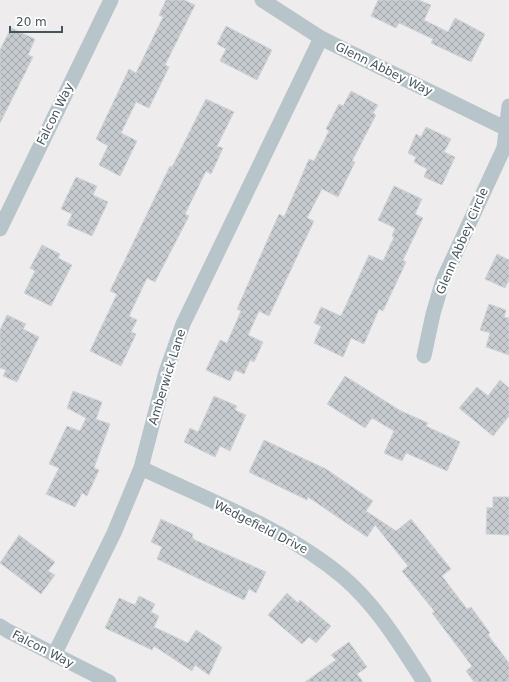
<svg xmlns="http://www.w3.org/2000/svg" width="509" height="682" font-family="'DejaVu Sans',sans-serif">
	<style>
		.building { fill: url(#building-cross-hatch); stroke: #d0d4d8 }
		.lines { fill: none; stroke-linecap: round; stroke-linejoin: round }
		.street { stroke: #b7c4ca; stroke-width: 15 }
		.labels { text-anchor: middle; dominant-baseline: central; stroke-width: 4; stroke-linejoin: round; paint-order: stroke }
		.street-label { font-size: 12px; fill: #45535a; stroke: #fff }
	</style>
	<defs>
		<pattern id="building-cross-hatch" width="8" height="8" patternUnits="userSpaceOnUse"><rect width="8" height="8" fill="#c6cbcf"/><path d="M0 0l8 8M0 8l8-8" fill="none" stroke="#a3a7ab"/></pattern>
	</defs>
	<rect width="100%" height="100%" fill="#efeced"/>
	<path class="building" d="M 166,0 L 184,0 L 195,5 L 165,65 L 169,67 L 149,108 L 136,102 L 121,133 L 137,141 L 120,176 L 99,165 L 108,146 L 96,139 L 129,69 L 136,73 L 163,17 L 159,15 Z
		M 378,0 L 419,0 L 431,5 L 424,20 L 448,32 L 455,18 L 485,34 L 471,62 L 431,43 L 433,39 L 399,23 L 396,28 L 371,16 Z
		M 226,26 L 272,50 L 257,80 L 220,61 L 226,49 L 217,44 Z
		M 11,28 L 35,39 L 28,55 L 33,57 L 0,123 L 0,50 Z
		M 351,91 L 378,105 L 373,113 L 376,115 L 352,161 L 355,162 L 338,197 L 322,189 L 307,218 L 314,221 L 269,316 L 259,311 L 248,335 L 263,342 L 254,362 L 250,360 L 244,374 L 235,370 L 230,381 L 206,370 L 220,340 L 227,343 L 241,311 L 237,309 L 279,214 L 284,217 L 309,159 L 314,161 L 329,131 L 326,129 L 339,104 L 343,106 Z
		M 206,99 L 234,112 L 217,146 L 223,148 L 211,174 L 206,171 L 185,214 L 189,216 L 155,282 L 147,278 L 129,316 L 137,320 L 131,332 L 136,334 L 121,366 L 90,351 L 117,294 L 110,291 L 170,166 L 172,167 Z
		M 426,127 L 451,139 L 444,152 L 455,157 L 442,185 L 424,177 L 427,169 L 414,162 L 416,157 L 408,153 L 416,134 L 421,137 Z
		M 76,177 L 97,186 L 93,195 L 108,202 L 92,236 L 67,225 L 72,214 L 61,209 Z
		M 394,186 L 422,199 L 415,214 L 423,218 L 403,260 L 406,262 L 383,311 L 379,309 L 364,344 L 351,338 L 343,357 L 314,343 L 321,326 L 314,323 L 321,307 L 341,316 L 369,255 L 383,261 L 394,237 L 392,236 L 395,228 L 378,220 Z
		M 42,245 L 60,254 L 58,258 L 72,265 L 51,306 L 24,293 L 35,271 L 30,268 Z
		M 497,254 L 509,260 L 509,280 L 505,288 L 485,279 Z
		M 489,304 L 506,310 L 504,317 L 509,318 L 509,355 L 486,347 L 490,333 L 480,330 Z
		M 7,315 L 26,324 L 23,329 L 39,337 L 17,382 L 3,376 L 6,370 L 0,368 L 0,330 Z
		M 345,376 L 401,411 L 428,423 L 426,426 L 460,442 L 447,471 L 406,453 L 402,461 L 384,453 L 394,431 L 372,418 L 365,428 L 327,404 Z
		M 500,380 L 509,388 L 509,416 L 493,436 L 459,408 L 477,387 L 488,396 Z
		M 73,391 L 102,402 L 96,419 L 110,424 L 94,468 L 99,470 L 87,496 L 82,493 L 75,507 L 46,494 L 59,468 L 49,464 L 67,426 L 80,431 L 86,418 L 67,408 Z
		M 214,396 L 237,406 L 235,410 L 246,415 L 230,451 L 220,446 L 215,457 L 184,442 L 190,428 L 198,432 Z
		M 264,440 L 326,469 L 373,501 L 366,511 L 396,531 L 411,519 L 451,569 L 442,576 L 467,609 L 471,607 L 490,633 L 488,635 L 509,663 L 509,682 L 474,682 L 466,671 L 472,666 L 432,613 L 435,612 L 402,571 L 408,566 L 375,525 L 367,537 L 308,497 L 307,500 L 249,472 Z
		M 493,497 L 509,497 L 509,535 L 486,534 L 487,507 L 493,508 Z
		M 161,519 L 193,534 L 192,537 L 195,540 L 266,572 L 256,593 L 249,589 L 244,600 L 157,559 L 162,547 L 151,542 Z
		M 19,535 L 55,562 L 48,571 L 55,575 L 41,594 L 0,563 Z
		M 287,593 L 298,603 L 300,600 L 331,626 L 316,643 L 309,637 L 302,644 L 268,615 Z
		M 139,596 L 155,604 L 151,612 L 159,616 L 154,627 L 188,643 L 196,630 L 222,647 L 209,675 L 195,665 L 192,671 L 154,646 L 152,650 L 105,628 L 119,598 L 135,605 Z
		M 349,642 L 367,667 L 357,674 L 363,682 L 305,682 L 336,660 L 331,655 Z"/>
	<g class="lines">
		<path class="street" d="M 262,0 L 321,38 L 349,52 L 509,130
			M 0,229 L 111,0
			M 424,356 L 433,314 L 443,280 L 504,148 L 509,106
			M 141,468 C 208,500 286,529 343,577 C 377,606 400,645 424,682
			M 0,626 L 8,631 L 109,682
			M 54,655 L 114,533 L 141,468 L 166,372 L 183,324 L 321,38"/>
	</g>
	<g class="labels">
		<g class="street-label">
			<text transform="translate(384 69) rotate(26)">Glenn Abbey Way</text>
			<text transform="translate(55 114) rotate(-64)">Falcon Way</text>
			<text transform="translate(462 241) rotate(-67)">Glenn Abbey Circle</text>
			<text transform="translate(167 377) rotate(-73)">Amberwick Lane</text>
			<text transform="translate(261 527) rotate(27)">Wedgefield Drive</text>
			<text transform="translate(43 649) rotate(27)">Falcon Way</text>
		</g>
	</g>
	<path d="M10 26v6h52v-6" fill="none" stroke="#45535a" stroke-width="2"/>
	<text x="16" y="26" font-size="12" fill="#45535a" stroke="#ffffff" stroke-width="3" paint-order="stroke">20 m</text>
</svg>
